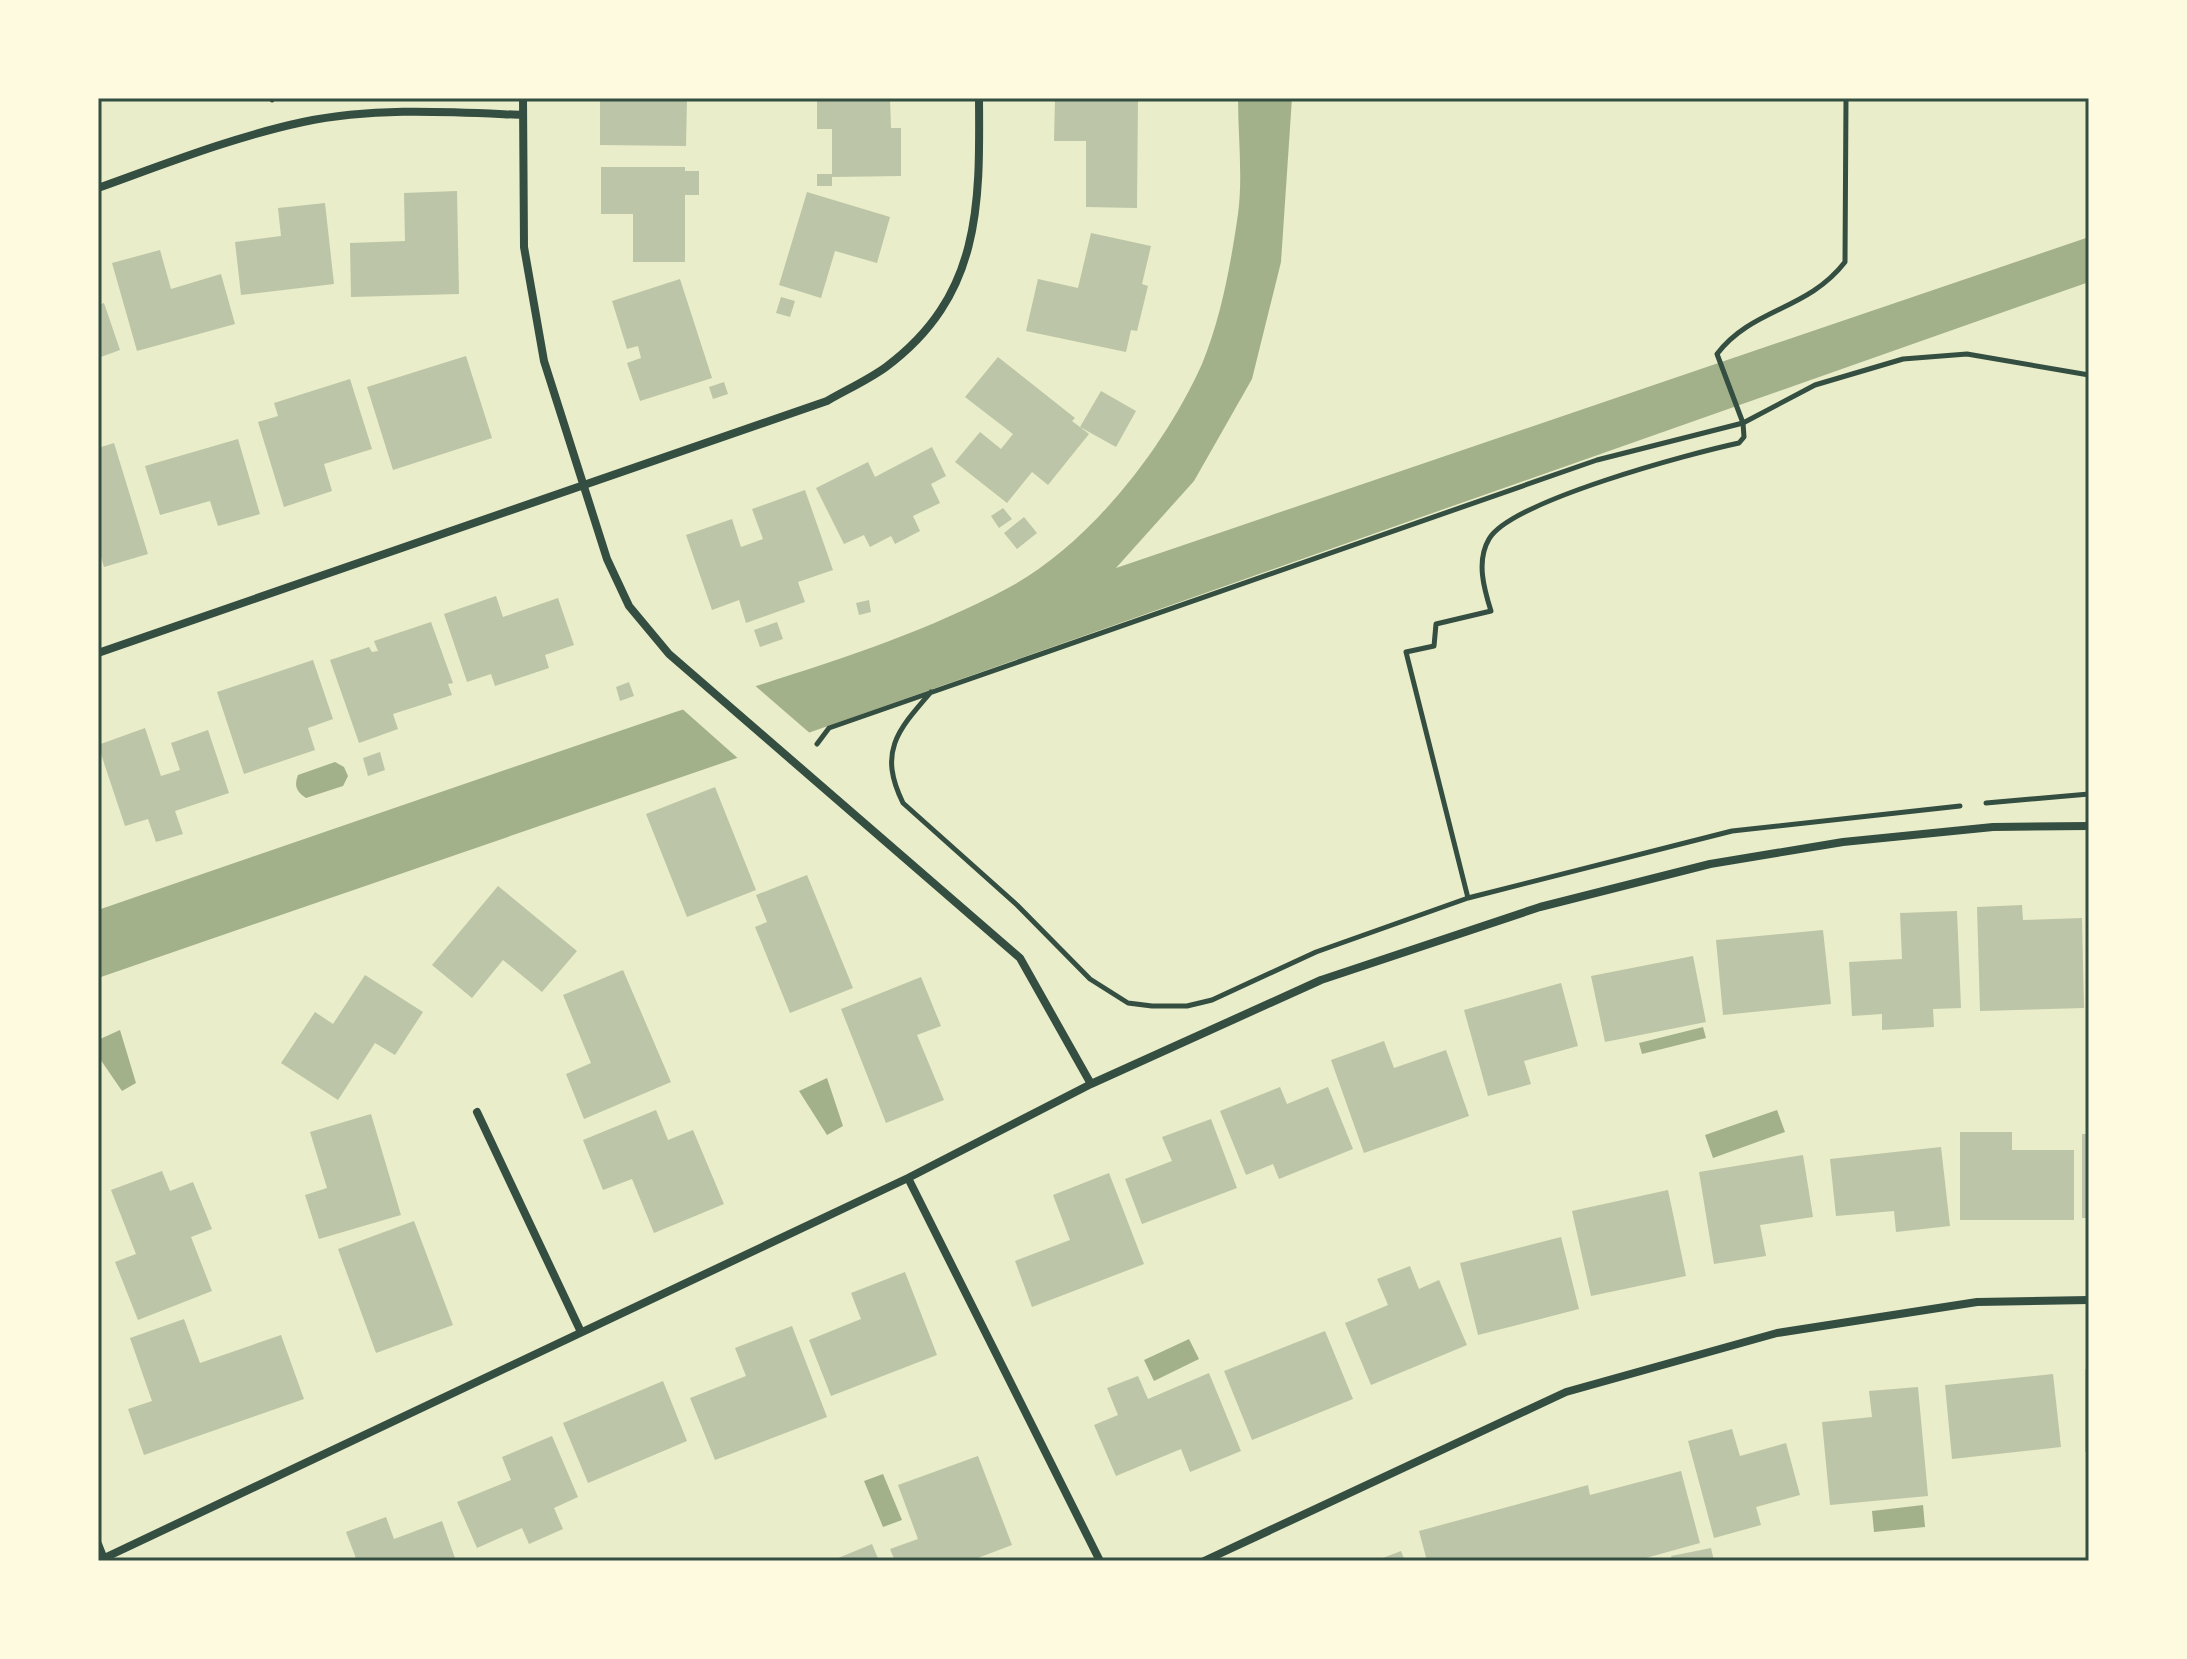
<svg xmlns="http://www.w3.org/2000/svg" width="2187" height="1659" font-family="'Titillium Web',sans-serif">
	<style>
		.water { fill: #a3b18a }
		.pier { fill: #e9edc9 }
		.building { fill: #bcc5a7 }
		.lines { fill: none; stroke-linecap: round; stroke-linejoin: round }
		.path { stroke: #344e41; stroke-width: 5 }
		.minor { stroke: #344e41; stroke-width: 8 }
		.neatline { fill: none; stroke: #344e41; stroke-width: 3 }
	</style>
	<rect width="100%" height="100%" fill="#e9edc9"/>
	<path class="water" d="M 1238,98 L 1292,98 L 1281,262 L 1252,379 L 1194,481 L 1116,568 L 2089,237 L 2089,282 L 734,759 L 98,978 L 98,910 C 281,847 463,784 646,722 C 767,680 894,649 1008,588 C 1089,545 1165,447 1202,364 C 1221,318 1231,263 1238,214 C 1243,177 1238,136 1238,98 Z
		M 335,762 L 344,767 L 348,776 L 343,786 L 306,798 C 296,791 294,786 298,775 Z
		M 1703,1027 L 1706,1038 L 1642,1054 L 1639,1043 Z
		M 120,1030 L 136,1083 L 122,1091 L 98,1056 L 98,1040 Z
		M 827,1078 L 843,1126 L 827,1135 L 799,1091 Z
		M 1777,1110 L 1785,1132 L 1713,1158 L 1705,1135 Z
		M 1189,1339 L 1199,1359 L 1154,1381 L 1144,1360 Z
		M 883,1474 L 902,1520 L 883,1527 L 864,1481 Z
		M 1923,1505 L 1925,1527 L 1874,1532 L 1872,1511 Z"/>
	<path class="pier" d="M 752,683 L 812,735 L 741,761 L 679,706 Z"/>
	<path class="building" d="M 600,98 L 687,98 L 686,146 L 600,145 Z
		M 817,98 L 890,98 L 891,128 L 901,128 L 901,176 L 832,177 L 832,186 L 817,186 L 817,174 L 832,174 L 832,129 L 817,129 Z
		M 1055,98 L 1138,98 L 1137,208 L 1086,207 L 1086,141 L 1054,141 Z
		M 601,167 L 685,167 L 685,171 L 699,171 L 699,195 L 685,195 L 685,262 L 633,262 L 633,214 L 601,214 Z
		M 457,191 L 459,294 L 351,297 L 350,243 L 405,241 L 404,193 Z
		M 807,192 L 890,217 L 877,263 L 835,251 L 821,298 L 779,285 Z
		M 325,203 L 334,284 L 241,295 L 235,242 L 281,236 L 278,208 Z
		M 1091,233 L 1151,246 L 1142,284 L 1148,286 L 1137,331 L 1131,330 L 1126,352 L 1026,331 L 1038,279 L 1078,288 Z
		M 160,250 L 171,289 L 221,274 L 235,324 L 137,351 L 112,263 Z
		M 680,279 L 712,378 L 640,401 L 627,363 L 641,358 L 638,346 L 627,349 L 612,301 Z
		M 781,297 L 795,301 L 790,317 L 776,313 Z
		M 104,303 L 120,350 L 98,358 L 98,305 Z
		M 466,356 L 492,438 L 393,470 L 367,387 Z
		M 998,357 L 1075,418 L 1072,421 L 1089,434 L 1048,485 L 1032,472 L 1007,503 L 955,462 L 980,432 L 1001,449 L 1013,434 L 965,397 Z
		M 350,379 L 372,449 L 324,464 L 332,491 L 284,507 L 258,422 L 278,416 L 274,403 Z
		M 724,382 L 728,394 L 713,399 L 709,387 Z
		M 1101,391 L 1136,411 L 1116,447 L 1080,427 Z
		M 238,439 L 260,514 L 218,526 L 210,501 L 160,515 L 145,466 Z
		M 114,443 L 148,554 L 104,567 L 98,547 L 98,448 Z
		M 932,447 L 946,476 L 931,484 L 940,503 L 913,516 L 920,531 L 895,544 L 891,536 L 870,547 L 864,535 L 844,544 L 816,488 L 868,462 L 875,477 Z
		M 805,490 L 833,570 L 798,582 L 805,602 L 746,623 L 739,600 L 712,610 L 686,535 L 732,519 L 741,547 L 763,539 L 752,509 Z
		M 1003,508 L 1012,519 L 999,528 L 991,516 Z
		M 1024,517 L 1037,533 L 1017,549 L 1004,533 Z
		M 496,596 L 503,617 L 558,598 L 574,645 L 545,655 L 549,668 L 495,686 L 491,674 L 467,682 L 444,614 Z
		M 869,600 L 871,612 L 859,615 L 856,603 Z
		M 431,622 L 453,683 L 448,684 L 452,695 L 393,714 L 398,729 L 359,743 L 330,660 L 369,647 L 372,652 L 378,651 L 374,641 Z
		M 777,622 L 783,639 L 760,647 L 754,630 Z
		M 313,660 L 333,719 L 308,728 L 315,750 L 244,774 L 217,692 Z
		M 629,682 L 634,696 L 620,701 L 616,687 Z
		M 145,728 L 161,776 L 180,770 L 171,743 L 208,730 L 229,793 L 175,811 L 183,834 L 156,842 L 148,819 L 125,826 L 98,745 Z
		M 380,752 L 385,770 L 368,776 L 363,758 Z
		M 715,787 L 756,890 L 687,917 L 646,814 Z
		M 807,875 L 853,988 L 790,1013 L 755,927 L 767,922 L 756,895 Z
		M 498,886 L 577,951 L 542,992 L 503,960 L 472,998 L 432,965 Z
		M 2022,905 L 2023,920 L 2082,918 L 2084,1008 L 1980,1011 L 1977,907 Z
		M 1957,911 L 1961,1008 L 1933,1009 L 1934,1027 L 1882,1030 L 1882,1014 L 1852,1016 L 1849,962 L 1902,959 L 1900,913 Z
		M 1823,930 L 1831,1004 L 1723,1015 L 1716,940 Z
		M 1693,956 L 1706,1022 L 1605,1042 L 1591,976 Z
		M 623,970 L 671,1082 L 584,1119 L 566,1074 L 591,1063 L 563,995 Z
		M 365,975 L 423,1012 L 395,1055 L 375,1043 L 338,1100 L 281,1063 L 315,1012 L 333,1024 Z
		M 921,977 L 941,1026 L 917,1035 L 944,1100 L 886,1123 L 841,1009 Z
		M 1561,983 L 1578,1046 L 1524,1061 L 1531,1084 L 1488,1096 L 1464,1010 Z
		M 1384,1041 L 1394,1068 L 1446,1050 L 1469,1116 L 1364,1153 L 1331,1060 Z
		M 1280,1087 L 1287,1104 L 1328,1087 L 1353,1149 L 1279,1179 L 1273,1164 L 1246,1175 L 1220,1111 Z
		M 656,1110 L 668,1140 L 693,1130 L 724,1204 L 654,1233 L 632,1179 L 603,1190 L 583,1140 Z
		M 371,1114 L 401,1215 L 319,1239 L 305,1195 L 327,1188 L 310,1132 Z
		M 1211,1119 L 1237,1188 L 1142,1224 L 1125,1179 L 1172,1161 L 1162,1137 Z
		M 1960,1132 L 2012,1132 L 2012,1150 L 2074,1150 L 2074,1220 L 1960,1220 Z
		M 2082,1134 L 2089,1134 L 2089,1218 L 2082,1218 Z
		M 1941,1147 L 1950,1226 L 1896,1232 L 1894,1211 L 1836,1216 L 1830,1159 Z
		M 1803,1155 L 1813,1217 L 1760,1225 L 1766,1256 L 1714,1264 L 1699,1172 Z
		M 162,1171 L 170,1191 L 193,1182 L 212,1229 L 191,1237 L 212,1291 L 138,1320 L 115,1262 L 136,1254 L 111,1190 Z
		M 1109,1173 L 1144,1264 L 1032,1307 L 1015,1261 L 1070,1240 L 1053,1195 Z
		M 1668,1190 L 1686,1276 L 1591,1296 L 1572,1211 Z
		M 414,1221 L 453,1325 L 376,1353 L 338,1249 Z
		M 1561,1237 L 1579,1309 L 1478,1335 L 1460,1263 Z
		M 1410,1266 L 1419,1289 L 1439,1280 L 1467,1345 L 1371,1385 L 1345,1323 L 1388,1305 L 1377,1279 Z
		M 905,1272 L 937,1355 L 831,1396 L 809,1340 L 861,1319 L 851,1293 Z
		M 184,1319 L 200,1363 L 281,1335 L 304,1399 L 144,1455 L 128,1409 L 152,1401 L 130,1338 Z
		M 792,1326 L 827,1417 L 715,1460 L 690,1398 L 746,1376 L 735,1348 Z
		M 1325,1331 L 1353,1399 L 1252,1440 L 1224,1371 Z
		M 2085,1369 L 2089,1369 L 2089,1452 L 2085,1452 Z
		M 1209,1373 L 1241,1451 L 1190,1472 L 1181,1449 L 1116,1476 L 1094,1425 L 1118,1415 L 1107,1388 L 1138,1376 L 1148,1399 Z
		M 2053,1374 L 2061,1447 L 1952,1459 L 1945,1385 Z
		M 663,1381 L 687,1441 L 588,1483 L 563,1423 Z
		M 1918,1387 L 1928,1496 L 1830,1505 L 1822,1422 L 1872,1417 L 1869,1391 Z
		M 1732,1429 L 1740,1456 L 1786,1443 L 1800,1495 L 1756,1507 L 1761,1525 L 1714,1538 L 1688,1441 Z
		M 552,1436 L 578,1497 L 554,1508 L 563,1529 L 529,1544 L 522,1528 L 477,1548 L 457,1502 L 511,1480 L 502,1457 Z
		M 978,1456 L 1012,1545 L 970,1561 L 895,1561 L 890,1549 L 918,1539 L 898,1485 Z
		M 1681,1471 L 1700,1543 L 1635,1561 L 1427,1561 L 1419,1531 L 1588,1485 L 1590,1495 Z
		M 386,1517 L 394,1539 L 442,1521 L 456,1561 L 357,1561 L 346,1532 Z
		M 872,1544 L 879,1561 L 831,1561 Z
		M 1711,1548 L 1714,1561 L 1672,1561 L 1671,1556 Z
		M 1401,1551 L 1405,1561 L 1375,1561 Z"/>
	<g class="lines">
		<path class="path" d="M 271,98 L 272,100
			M 931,692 C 897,731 878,752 903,803 L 1017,905 L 1090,979 L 1128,1003 L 1152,1006 L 1187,1006 L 1212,1000 L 1316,952 L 1468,898 L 1732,831 L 1960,806
			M 817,744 L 829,728 L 1597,460 L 1743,423 L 1815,385 L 1903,359 L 1967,354 L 2089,375
			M 1986,803 L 2089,794
			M 1468,898 L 1406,652 L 1434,646 L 1436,624 L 1491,611 C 1484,589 1476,561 1489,539 C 1511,501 1692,453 1739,443 L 1744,437 L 1743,423 L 1717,354 C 1752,308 1807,311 1845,262 L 1846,98"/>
		<path class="minor" d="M 523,98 L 524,247 L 544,361 L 607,559 L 629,606 L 669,654 L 1020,958 L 1091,1084
			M 98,188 C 165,164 233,137 303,122 C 375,107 450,112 523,115
			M 98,653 L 827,401 C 846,390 868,380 886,367 C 981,296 980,206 979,98
			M 477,1112 L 581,1332
			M 908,1178 L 1100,1561
			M 98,1544 L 104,1559
			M 98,1561 L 908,1178 L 1091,1084 L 1321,980 L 1540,907 L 1710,864 L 1843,842 L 1993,827 L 2089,826
			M 1204,1561 L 1566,1392 L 1777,1333 L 1977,1302 L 2089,1300"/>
	</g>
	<rect width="2187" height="1659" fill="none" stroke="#fefae0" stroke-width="200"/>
	<rect x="100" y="100" width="1987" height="1459" class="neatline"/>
</svg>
